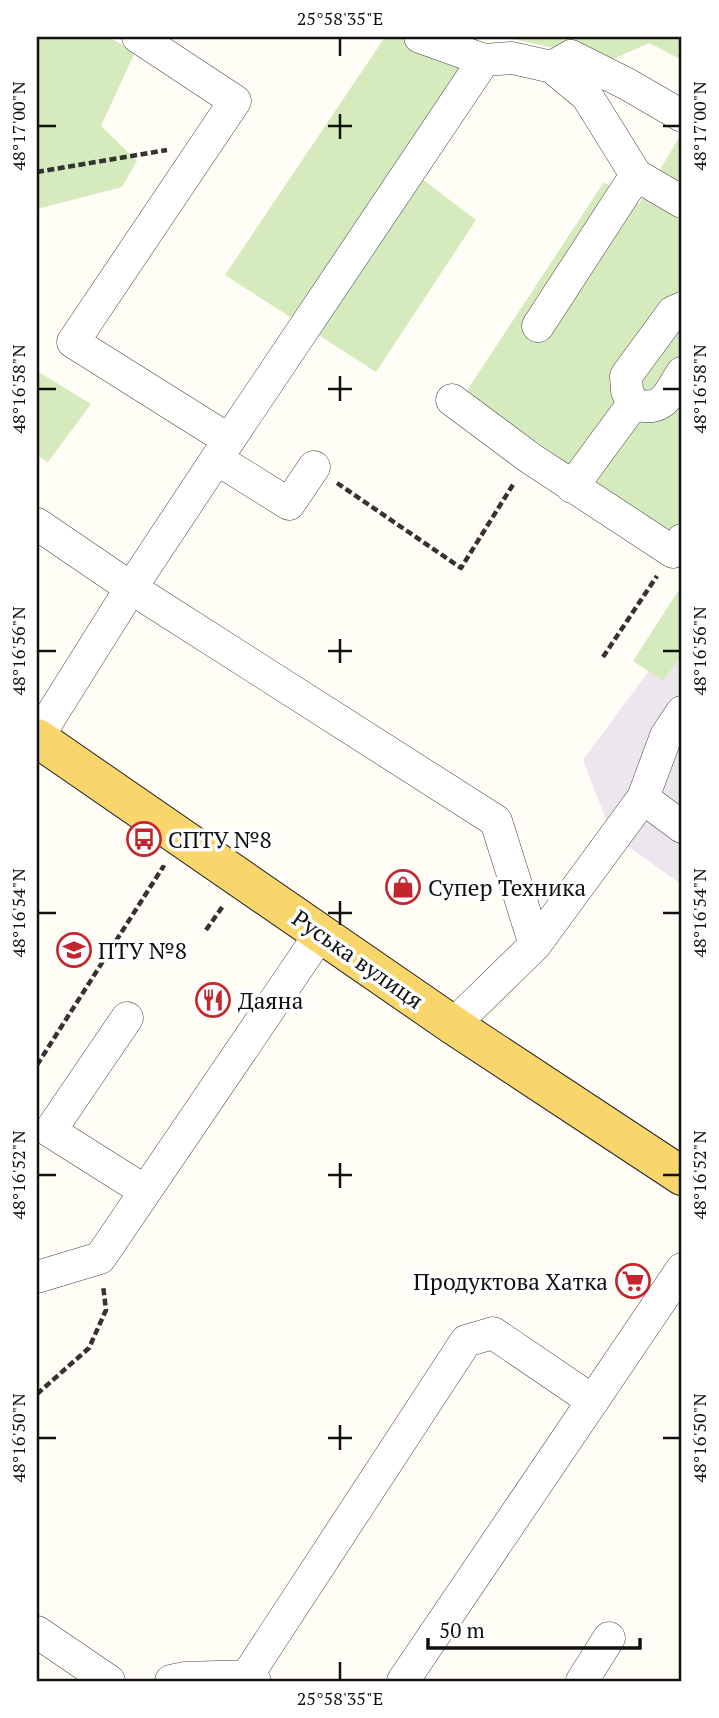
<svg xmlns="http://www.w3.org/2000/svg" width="719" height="1718" font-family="'PT Serif',serif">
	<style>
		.industrial { fill: #eee6ef }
		.green { fill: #d5ebbd }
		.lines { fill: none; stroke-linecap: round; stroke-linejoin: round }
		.minor-casing { stroke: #444; stroke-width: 33 }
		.major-casing { stroke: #222; stroke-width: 40 }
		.path { stroke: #333; stroke-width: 4.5; stroke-dasharray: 7 3.5; stroke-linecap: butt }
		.minor { stroke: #fff; stroke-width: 32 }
		.major { stroke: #f9d66b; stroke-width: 38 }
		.ticks { fill: none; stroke: #111; stroke-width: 2.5 }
		.labels { text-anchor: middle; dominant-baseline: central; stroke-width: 7; stroke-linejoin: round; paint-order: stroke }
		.poi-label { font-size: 23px; fill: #111; stroke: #fff; text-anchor: start }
		.street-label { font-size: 23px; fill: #111; stroke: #fff }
		.neatline { fill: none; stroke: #111; stroke-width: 2.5 }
		.ticks-label { font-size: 18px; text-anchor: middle; fill: #111 }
	</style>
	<rect width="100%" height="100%" fill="#fffdf5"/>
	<path class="industrial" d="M 682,626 L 682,885 L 612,835 L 583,760 Z"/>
	<path class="green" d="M 38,37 L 109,37 L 135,52 L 101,126 L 137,161 L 122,187 L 37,209 Z
		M 385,37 L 480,37 L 400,162 L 476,220 L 376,372 L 225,275 Z
		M 502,37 L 682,37 L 682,60 L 649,43 L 611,60 Z
		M 682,133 L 682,544 L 466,392 L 604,182 L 639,204 Z
		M 37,371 L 91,404 L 48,462 L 37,456 Z
		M 682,585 L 682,654 L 663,681 L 633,661 Z"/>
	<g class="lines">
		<g class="minor-casing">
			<path id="minor" d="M 138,37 L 235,101 L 73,342 L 229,440 L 131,588 L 496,821 L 535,945
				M 420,37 L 484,60 L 512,58 L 552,67 L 571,56 L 627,84 L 682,116
				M 552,67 L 587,96 L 636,175 L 682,202
				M 538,326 L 636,175
				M 452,400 L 530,458 L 673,552 L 682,540
				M 633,404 C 664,413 667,396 682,373
				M 229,440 L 484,60
				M 217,459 L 289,504 L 314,467
				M 572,487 L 633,404 L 627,391 L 626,376 L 673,312 L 682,308
				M 37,524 L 131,588 L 37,738
				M 643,798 L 682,827
				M 127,1018 L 50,1131 L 145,1191
				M 453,1025 L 535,945 L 643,798 L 666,736 L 682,712
				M 37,1277 L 100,1258 L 321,933
				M 37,1632 L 109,1681
				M 247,1676 L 466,1341 L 493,1333 L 593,1401
				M 171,1681 L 185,1678 L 247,1676 L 255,1681
				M 403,1681 L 682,1269
				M 582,1681 L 609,1638"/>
		</g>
		<g class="major-casing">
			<path id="major" d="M 37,738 L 453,1025 L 682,1176"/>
		</g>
		<path class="path" d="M 37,172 L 167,150
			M 337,483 L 461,568 L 514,483
			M 603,657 L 657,576
			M 206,930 L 223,906
			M 37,1065 L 163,867 L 165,868
			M 37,1394 L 89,1348 L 106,1310 L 103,1285"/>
		<use href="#minor" class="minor"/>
		<use href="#major" class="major"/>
	</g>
	<path class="ticks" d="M 340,38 L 340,56M 340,114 L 340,139M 38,126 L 56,126M 328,126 L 352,126M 663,126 L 680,126M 340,376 L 340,401M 38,389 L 56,389M 328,389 L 352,389M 663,389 L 680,389M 340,639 L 340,663M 38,651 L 56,651M 328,651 L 352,651M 663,651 L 680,651M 340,901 L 340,925M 38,913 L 56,913M 328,913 L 352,913M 663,913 L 680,913M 340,1163 L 340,1188M 38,1175 L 56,1175M 328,1175 L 352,1175M 663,1175 L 680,1175M 340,1425 L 340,1450M 38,1438 L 56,1438M 328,1438 L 352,1438M 663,1438 L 680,1438M 340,1662 L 340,1680"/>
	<defs>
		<g id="bus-ring" transform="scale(1.75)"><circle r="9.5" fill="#fff" stroke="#c4262e" stroke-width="1.5"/><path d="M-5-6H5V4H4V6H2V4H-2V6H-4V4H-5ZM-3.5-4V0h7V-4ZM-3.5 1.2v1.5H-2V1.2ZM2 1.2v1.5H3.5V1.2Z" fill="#c4262e"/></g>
		<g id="shop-ring" transform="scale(1.75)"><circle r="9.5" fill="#fff" stroke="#c4262e" stroke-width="1.5"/><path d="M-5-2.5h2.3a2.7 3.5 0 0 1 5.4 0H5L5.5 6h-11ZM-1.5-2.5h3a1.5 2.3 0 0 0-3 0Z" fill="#c4262e"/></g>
		<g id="university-ring" transform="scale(1.75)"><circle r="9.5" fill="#fff" stroke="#c4262e" stroke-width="1.5"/><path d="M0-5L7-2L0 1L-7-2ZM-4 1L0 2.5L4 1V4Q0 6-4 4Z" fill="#c4262e"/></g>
		<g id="restaurant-ring" transform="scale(1.75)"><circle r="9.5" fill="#fff" stroke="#c4262e" stroke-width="1.5"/><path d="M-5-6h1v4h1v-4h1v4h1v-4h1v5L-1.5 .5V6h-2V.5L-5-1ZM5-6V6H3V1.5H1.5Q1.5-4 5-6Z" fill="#c4262e"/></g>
		<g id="supermarket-ring" transform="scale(1.75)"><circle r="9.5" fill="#fff" stroke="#c4262e" stroke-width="1.5"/><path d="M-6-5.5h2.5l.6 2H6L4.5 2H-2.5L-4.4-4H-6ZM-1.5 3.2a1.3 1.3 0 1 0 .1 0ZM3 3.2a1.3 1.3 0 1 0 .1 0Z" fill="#c4262e"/></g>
	</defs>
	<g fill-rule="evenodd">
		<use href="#bus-ring" x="144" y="839"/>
		<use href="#shop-ring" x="403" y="887"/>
		<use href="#university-ring" x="74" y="950"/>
		<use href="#restaurant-ring" x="213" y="1000"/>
		<use href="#supermarket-ring" x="633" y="1281"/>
	</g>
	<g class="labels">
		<g class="poi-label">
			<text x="168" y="839">СПТУ №8</text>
			<text x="428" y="887">Супер Техника</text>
			<text x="98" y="950">ПТУ №8</text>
			<text x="238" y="1000">Даяна</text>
			<text x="608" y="1281" text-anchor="end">Продуктова Хатка</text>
		</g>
		<g class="street-label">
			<text transform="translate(358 959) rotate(35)">Руська вулиця</text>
		</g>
	</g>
	<rect width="719" height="1718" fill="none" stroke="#ffffff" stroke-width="77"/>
	<path d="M428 1638v10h212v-10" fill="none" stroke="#111111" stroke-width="3.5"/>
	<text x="439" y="1638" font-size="21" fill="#111111" stroke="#ffffff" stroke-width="5" paint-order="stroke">50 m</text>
	<rect x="38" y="38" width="642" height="1642" class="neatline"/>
	<g class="ticks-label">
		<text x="340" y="25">25°58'35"E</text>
		<text transform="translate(19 126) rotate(-90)" y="6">48°17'00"N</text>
		<text transform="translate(700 126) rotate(-90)" y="6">48°17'00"N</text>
		<text transform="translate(19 389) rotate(-90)" y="6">48°16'58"N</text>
		<text transform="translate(700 389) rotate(-90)" y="6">48°16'58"N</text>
		<text transform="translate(19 651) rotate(-90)" y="6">48°16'56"N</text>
		<text transform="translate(700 651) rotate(-90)" y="6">48°16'56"N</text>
		<text transform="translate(19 913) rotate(-90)" y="6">48°16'54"N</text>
		<text transform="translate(700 913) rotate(-90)" y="6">48°16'54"N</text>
		<text transform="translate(19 1175) rotate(-90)" y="6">48°16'52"N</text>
		<text transform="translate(700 1175) rotate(-90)" y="6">48°16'52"N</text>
		<text transform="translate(19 1438) rotate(-90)" y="6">48°16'50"N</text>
		<text transform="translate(700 1438) rotate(-90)" y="6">48°16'50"N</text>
		<text x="340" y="1705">25°58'35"E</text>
	</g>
</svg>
